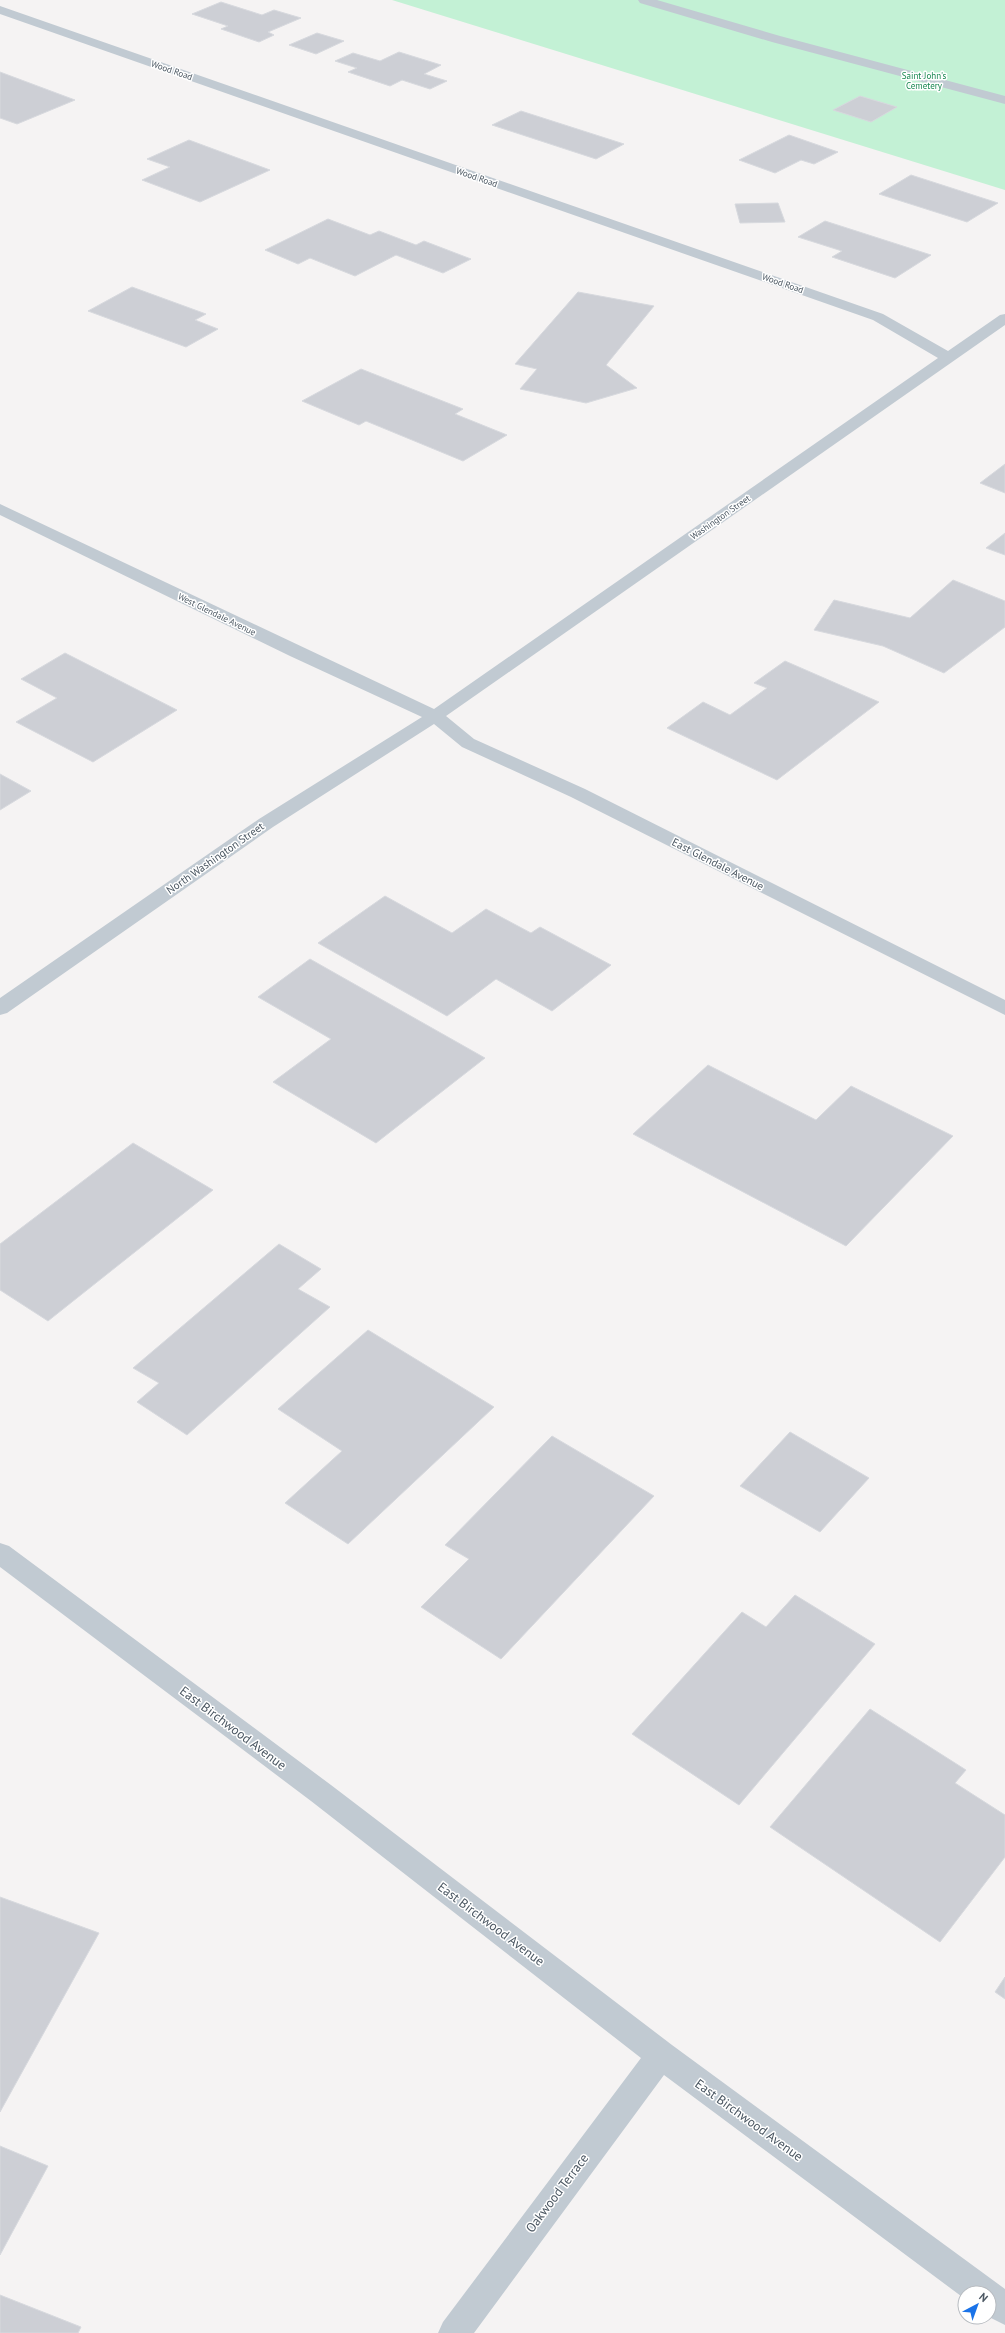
<svg xmlns="http://www.w3.org/2000/svg" width="1005" height="2333" font-family="'PT Sans',sans-serif">
	<style>
		.green { fill: #c3f1d5 }
		.building { fill: #cdcfd5; stroke: #d7d9de }
		.lines { fill: none; stroke-linecap: round; stroke-linejoin: round }
		.lane { fill: #c1cad2; fill-rule: evenodd }
		.street { fill: #c1cad2; fill-rule: evenodd }
		.labels { text-anchor: middle; dominant-baseline: central; stroke-width: 3; stroke-linejoin: round; paint-order: stroke }
		.far-street-label { font-size: 9px; fill: #4a5661; stroke: #fff }
		.far-park-label { font-size: 9px; fill: #17864f; stroke: #fff }
		.street-label { font-size: 11px; fill: #4a5661; stroke: #fff }
		.near-street-label { font-size: 13px; fill: #4a5661; stroke: #fff }
	</style>
	<rect width="100%" height="100%" fill="#f5f3f3"/>
	<path class="green" d="M 392,0 L 1005,0 L 1005,190 Z"/>
	<path class="building" d="M 221,2 L 262,15 L 274,10 L 301,18 L 268,32 L 274,35 L 259,42 L 221,29 L 228,26 L 192,14 Z
		M 317,33 L 344,41 L 316,54 L 289,45 Z
		M 399,52 L 441,65 L 424,74 L 447,81 L 430,89 L 402,80 L 390,86 L 348,72 L 357,68 L 335,61 L 353,53 L 380,61 Z
		M 0,72 L 75,100 L 17,124 L 0,118 Z
		M 860,96 L 897,107 L 871,122 L 833,110 Z
		M 521,111 L 624,144 L 596,159 L 492,125 Z
		M 789,135 L 838,152 L 814,164 L 801,160 L 775,173 L 739,160 Z
		M 189,140 L 270,170 L 200,202 L 142,180 L 170,167 L 147,159 Z
		M 911,175 L 998,203 L 967,222 L 879,194 Z
		M 778,203 L 785,222 L 740,223 L 735,204 Z
		M 328,219 L 370,235 L 379,231 L 416,245 L 424,241 L 471,259 L 443,273 L 396,255 L 355,276 L 310,258 L 298,264 L 265,250 Z
		M 825,221 L 931,255 L 895,278 L 832,257 L 842,251 L 798,237 Z
		M 132,287 L 206,314 L 195,320 L 218,329 L 186,347 L 88,311 Z
		M 578,292 L 654,306 L 606,365 L 637,388 L 586,403 L 520,389 L 537,369 L 515,364 Z
		M 361,369 L 463,409 L 455,414 L 507,435 L 463,461 L 366,421 L 359,425 L 302,401 Z
		M 1005,464 L 1005,493 L 980,483 Z
		M 1005,533 L 1005,555 L 986,548 Z
		M 953,580 L 1005,601 L 1005,627 L 944,673 L 883,646 L 814,630 L 834,600 L 910,618 Z
		M 65,653 L 177,710 L 93,762 L 16,722 L 57,698 L 21,679 Z
		M 785,661 L 879,702 L 777,780 L 667,728 L 703,702 L 730,715 L 767,688 L 754,683 Z
		M 0,774 L 31,791 L 0,810 Z
		M 385,896 L 452,933 L 486,909 L 531,933 L 540,927 L 611,965 L 552,1011 L 496,979 L 447,1016 L 318,943 Z
		M 310,959 L 485,1058 L 376,1143 L 273,1082 L 331,1039 L 258,997 Z
		M 708,1065 L 816,1120 L 851,1086 L 953,1136 L 846,1246 L 633,1134 Z
		M 133,1143 L 213,1190 L 48,1321 L 0,1290 L 0,1244 Z
		M 279,1244 L 321,1269 L 298,1289 L 330,1307 L 187,1435 L 137,1402 L 159,1383 L 133,1368 Z
		M 368,1330 L 494,1407 L 348,1544 L 285,1503 L 342,1451 L 278,1409 Z
		M 790,1432 L 869,1478 L 820,1532 L 740,1486 Z
		M 552,1436 L 654,1496 L 501,1659 L 421,1607 L 469,1559 L 445,1545 Z
		M 795,1595 L 875,1644 L 739,1805 L 632,1734 L 742,1612 L 766,1627 Z
		M 870,1709 L 966,1770 L 955,1783 L 1005,1815 L 1005,1857 L 940,1942 L 770,1827 Z
		M 0,1897 L 99,1933 L 0,2112 Z
		M 1005,1977 L 1005,1999 L 995,1992 Z
		M 0,2146 L 48,2166 L 0,2255 Z
		M 0,2295 L 81,2327 L 78,2333 L 0,2333 Z"/>
	<g class="lines">
		<path class="lane" d="M 638,0 L 657,0 L 780,36 L 1005,96 L 1005,104 L 772,42 L 640,3 Z"/>
		<path class="street" d="M 0,6 L 883,314 L 948,351 L 1000,315 L 1005,314 L 1005,325 L 446,716 L 474,739 L 585,789 L 1005,1000 L 1005,1015 L 571,797 L 462,747 L 434,724 L 273,827 L 7,1013 L 0,1015 L 0,998 L 259,819 L 422,717 L 290,656 L 0,515 L 0,504 L 434,709 L 938,358 L 873,320 L 0,14 Z
			M 0,1543 L 9,1546 L 331,1785 L 672,2045 L 1005,2289 L 1005,2325 L 989,2317 L 989,2293 L 965,2293 L 965,2299 L 664,2075 L 474,2333 L 438,2333 L 443,2322 L 641,2058 L 311,1801 L 0,1567 Z"/>
	</g>
	<g class="labels">
		<g class="far-street-label">
			<text transform="translate(172 70) rotate(19)">Wood Road</text>
			<text transform="translate(477 177) rotate(19)">Wood Road</text>
			<text transform="translate(783 283) rotate(19)">Wood Road</text>
			<text transform="translate(720 517) rotate(-35)">Washington Street</text>
			<text transform="translate(217 614) rotate(26)">West Glendale Avenue</text>
		</g>
		<g class="far-park-label">
			<text x="924" y="75">Saint John's<tspan x="924" dy="10">Cemetery</tspan></text>
		</g>
		<g class="street-label">
			<text transform="translate(215 858) rotate(-35)">North Washington Street</text>
			<text transform="translate(718 864) rotate(27)">East Glendale Avenue</text>
		</g>
		<g class="near-street-label">
			<text transform="translate(233 1728) rotate(37)">East Birchwood Avenue</text>
			<text transform="translate(491 1924) rotate(37)">East Birchwood Avenue</text>
			<text transform="translate(749 2120) rotate(36)">East Birchwood Avenue</text>
			<text transform="translate(557 2193) rotate(-53)">Oakwood Terrace</text>
		</g>
	</g>
	<g transform="translate(977 2305) rotate(41)"><circle r="19" fill="#ffffff" stroke="#b7bbc0"/>
	<path d="M0-3L7 15L0 10L-7 15Z" fill="#1a73e8"/>
	<text y="-6" font-size="11" font-weight="bold" text-anchor="middle" fill="#4a5661">N</text>
	</g>
</svg>
